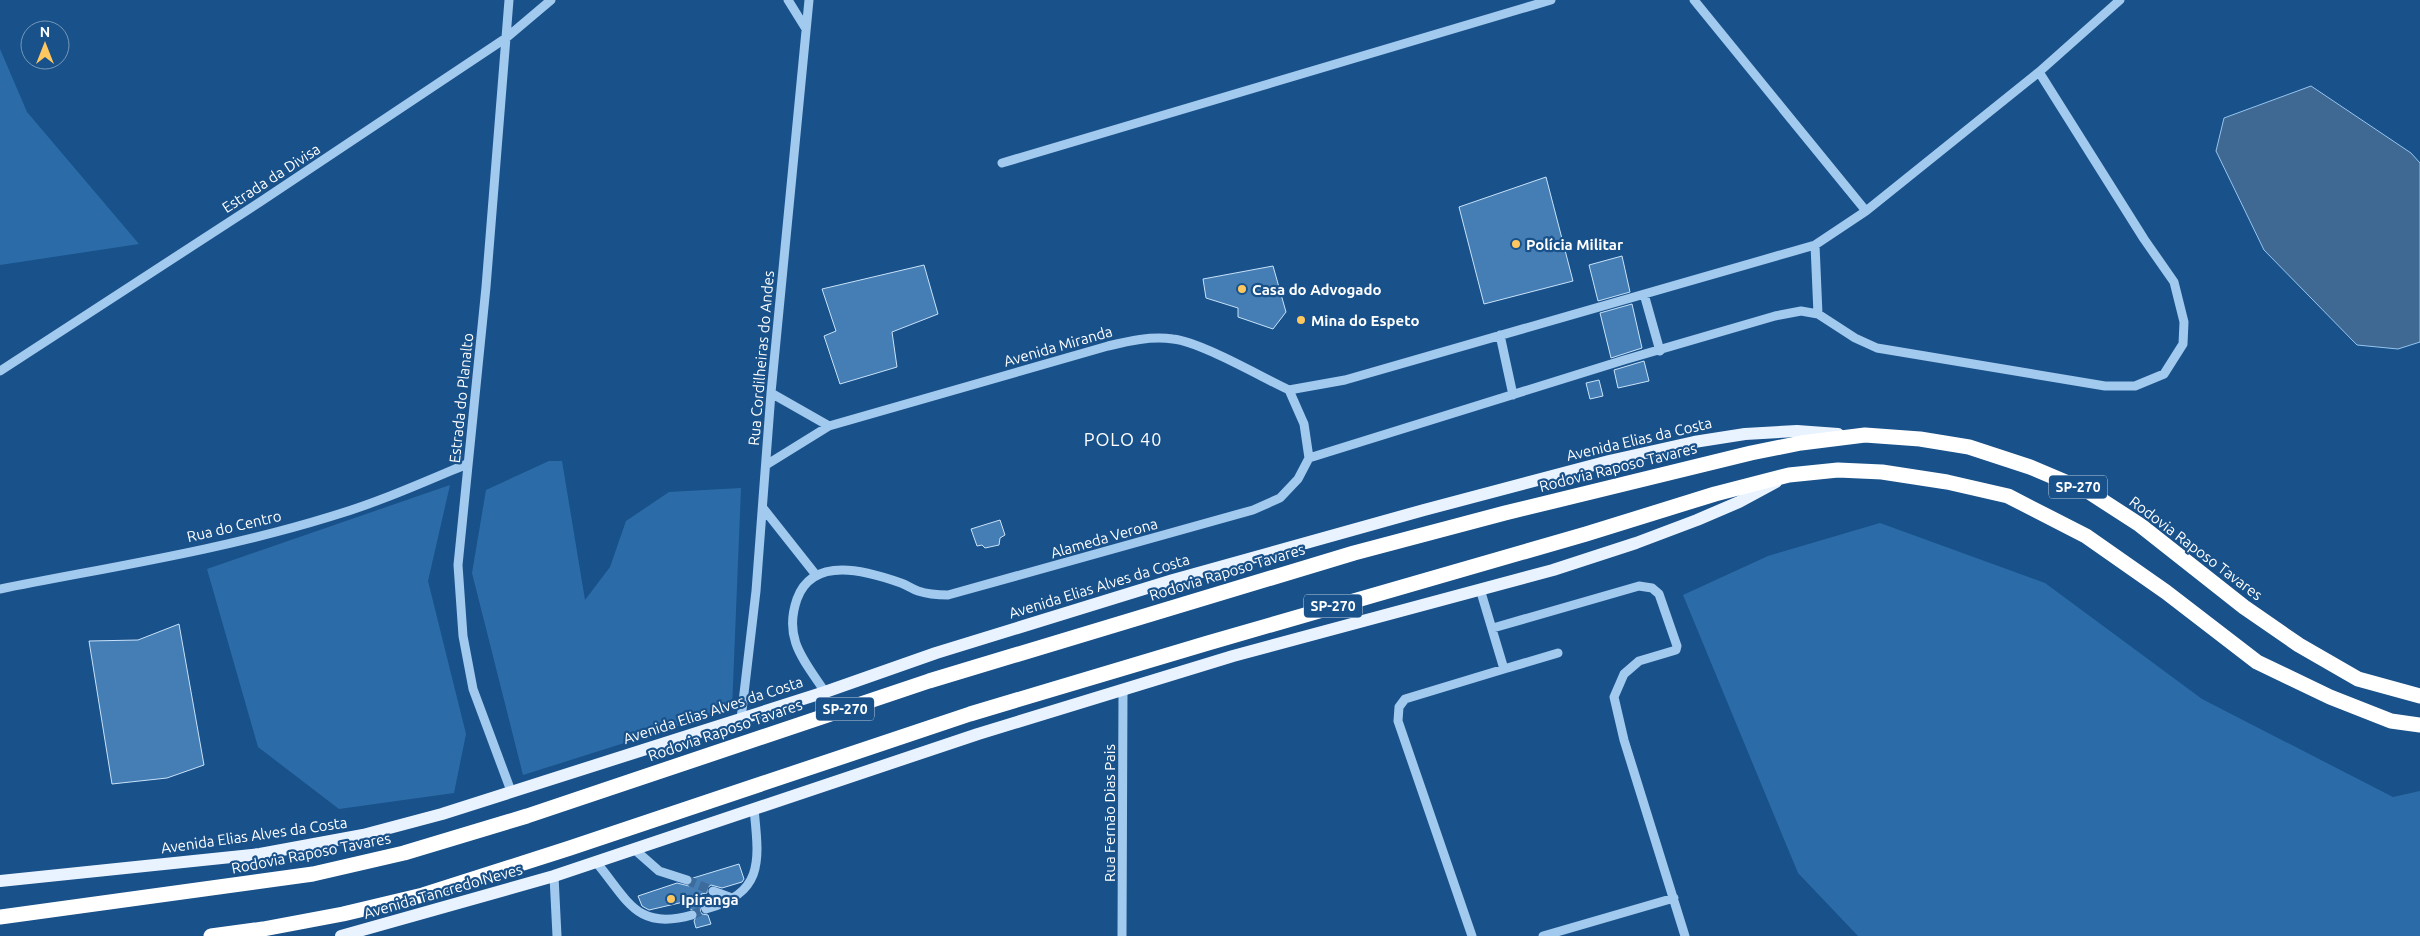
<svg xmlns="http://www.w3.org/2000/svg" width="2420" height="936" font-family="Ubuntu,sans-serif">
	<style>
		.green { fill: #2b6ca8 }
		.water { fill: #3f6992; stroke: #95c5f0 }
		.building { fill: #457eb4; stroke: #c8e2fa }
		.lines { fill: none; stroke-linecap: round; stroke-linejoin: round }
		.minor-tunnel { stroke: #3c6b9c; stroke-width: 9; stroke-dasharray: 9 4.5; stroke-linecap: butt }
		.minor { stroke: #a2c9ee; stroke-width: 9 }
		.major { stroke: #e9f3ff; stroke-width: 12 }
		.highway { stroke: #fff; stroke-width: 15 }
		.poi-dot { fill: #ffc75f; stroke: #19518a; stroke-width: 2 }
		.labels { text-anchor: middle; dominant-baseline: central; stroke-width: 4.5; stroke-linejoin: round; paint-order: stroke }
		.shield { fill: #19518a; stroke: #bacbdc; stroke-width: 1 }
		.shield-label { font-size: 14px; font-weight: bold; fill: #fff }
		.street-label { font-size: 15px; fill: #fff; stroke: #19518a }
		.poi-label { font-size: 15px; font-weight: bold; fill: #fff; stroke: #19518a; text-anchor: start }
		.quarter-label { font-size: 18px; letter-spacing: 1px; fill: #fff; stroke: #19518a }
	</style>
	<rect width="100%" height="100%" fill="#19518a"/>
	<path class="green" d="M 0,49 L 27,112 L 139,244 L 0,265 Z
		M 549,461 L 562,461 L 585,600 L 610,567 L 626,521 L 669,492 L 741,488 L 732,709 L 523,775 L 472,573 L 486,490 Z
		M 450,485 L 428,581 L 466,734 L 454,793 L 339,809 L 258,747 L 207,569 Z
		M 1880,523 L 2045,583 L 2202,699 L 2393,797 L 2420,791 L 2420,936 L 1858,936 L 1798,873 L 1683,595 L 1768,556 Z"/>
	<path class="water" d="M 2311,86 L 2411,153 L 2420,163 L 2420,342 L 2398,349 L 2357,345 L 2264,250 L 2216,151 L 2224,118 Z"/>
	<path class="building" d="M 1546,177 L 1573,281 L 1484,304 L 1459,207 Z
		M 1622,256 L 1630,292 L 1598,301 L 1589,265 Z
		M 924,265 L 938,314 L 892,332 L 897,367 L 840,384 L 824,336 L 836,331 L 822,289 Z
		M 1273,266 L 1286,312 L 1273,329 L 1238,317 L 1238,308 L 1206,298 L 1203,279 Z
		M 1632,304 L 1642,348 L 1611,358 L 1600,313 Z
		M 1644,361 L 1649,381 L 1618,388 L 1614,370 Z
		M 1599,380 L 1603,396 L 1590,399 L 1586,383 Z
		M 1000,520 L 1005,535 L 1000,538 L 999,545 L 985,548 L 982,545 L 977,546 L 971,529 Z
		M 179,624 L 204,765 L 167,778 L 112,784 L 89,641 L 138,640 Z
		M 739,864 L 744,879 L 742,882 L 722,888 L 711,885 L 707,888 L 707,893 L 701,894 L 704,903 L 700,911 L 702,914 L 708,915 L 711,924 L 696,928 L 694,921 L 698,913 L 690,909 L 688,901 L 649,910 L 642,906 L 638,896 L 677,883 L 689,886 L 693,878 Z"/>
	<g class="lines">
		<path class="minor-tunnel" d="M 687,880 L 713,891
			M 692,915 L 706,909"/>
		<path class="minor" d="M 509,0 L 486,287 L 458,565 L 463,636 L 473,689 L 511,791
			M 788,0 L 806,29
			M 1694,0 L 1866,211
			M 1002,163 L 1551,0
			M 1815,245 L 1818,314
			M 1644,294 L 1660,351
			M 1500,335 L 1513,395
			M 0,371 L 260,202 L 506,38 L 551,0
			M 1289,390 L 1345,380 L 1815,245 L 1866,211 L 2039,72 L 2120,0
			M 771,393 L 829,426
			M 1309,458 L 1624,360 L 1775,316 L 1801,311 L 1818,314 L 1855,338 L 1877,348 L 2105,386 L 2135,386 L 2164,374 L 2183,344 L 2184,322 L 2174,282 L 2144,239 L 2039,72
			M 766,465 L 829,426 L 1108,346 C 1129,341 1150,336 1173,339 C 1201,342 1261,377 1289,390
			M 763,508 L 816,575
			M 0,589 C 110,567 222,550 329,517 C 377,503 422,483 467,464
			M 1480,589 L 1504,669 L 1558,653
			M 1493,628 L 1639,586 L 1652,588 L 1659,594 L 1677,646 L 1676,650 L 1639,661 L 1624,674 L 1614,697 L 1624,740 L 1685,936
			M 825,692 C 804,660 783,639 797,599 C 813,555 867,571 901,583 C 907,585 912,589 918,591 C 927,594 938,595 948,595 L 1253,510 L 1280,498 L 1298,479 L 1309,458 L 1304,424 L 1289,390
			M 741,719 L 756,591 L 771,393 L 809,0
			M 634,849 L 659,871 L 687,880
			M 596,862 C 628,900 636,931 692,915
			M 554,876 L 557,936
			M 713,891 L 732,898
			M 706,909 C 765,893 759,860 754,809
			M 1122,936 L 1123,691
			M 1472,936 L 1398,721 L 1399,707 L 1405,699 L 1504,669
			M 1543,936 L 1674,898"/>
		<path class="major" d="M 0,881 L 260,854 L 363,835 L 442,814 L 825,692 L 936,653 L 1173,580 L 1424,510 L 1609,461 L 1694,442 L 1745,434 L 1797,431 L 1838,434
			M 341,936 L 554,876 L 978,734 L 1233,656 L 1553,570 L 1636,543 L 1697,520 L 1739,502 L 1776,482"/>
		<path class="highway" d="M 0,917 L 313,874 L 404,853 L 527,816 L 929,681 L 1354,553 L 1505,513 L 1751,453 L 1801,443 L 1865,435 L 1920,439 L 1969,447 L 2030,467 L 2089,492 L 2140,525 L 2244,607 L 2299,645 L 2358,679 L 2420,696
			M 211,936 L 263,929 L 343,914 L 423,895 L 570,848 L 970,714 L 1208,643 L 1586,534 L 1715,494 L 1789,475 L 1838,470 L 1882,472 L 1947,482 L 2008,496 L 2086,536 L 2166,592 L 2257,662 L 2330,697 L 2391,721 L 2420,725"/>
	</g>
	<g class="poi-dot">
		<circle cx="1516" cy="244" r="5"/>
		<circle cx="1242" cy="289" r="5"/>
		<circle cx="1301" cy="320" r="5"/>
		<circle cx="671" cy="899" r="5"/>
	</g>
	<g class="labels">
		<g class="shield">
			<rect x="2049" y="475.5" width="58" height="23" rx="4"/>
			<rect x="1304" y="594.5" width="58" height="23" rx="4"/>
			<rect x="816" y="697.5" width="58" height="23" rx="4"/>
		</g>
		<g class="shield-label">
			<text x="2078" y="487">SP-270</text>
			<text x="1333" y="606">SP-270</text>
			<text x="845" y="709">SP-270</text>
		</g>
		<g class="street-label">
			<text transform="translate(271 178) rotate(-33)">Estrada da Divisa</text>
			<text transform="translate(1058 346) rotate(-16)">Avenida Miranda</text>
			<text transform="translate(761 358) rotate(-85)">Rua Cordilheiras do Andes</text>
			<text transform="translate(461 398) rotate(-84)">Estrada do Planalto</text>
			<text transform="translate(1639 439) rotate(-13)">Avenida Elias da Costa</text>
			<text transform="translate(1618 467) rotate(-14)">Rodovia Raposo Tavares</text>
			<text transform="translate(234 526) rotate(-13)">Rua do Centro</text>
			<text transform="translate(1104 538) rotate(-16)">Alameda Verona</text>
			<text transform="translate(2196 548) rotate(37)">Rodovia Raposo Tavares</text>
			<text transform="translate(1227 572) rotate(-17)">Rodovia Raposo Tavares</text>
			<text transform="translate(1099 586) rotate(-17)">Avenida Elias Alves da Costa</text>
			<text transform="translate(713 710) rotate(-18)">Avenida Elias Alves da Costa</text>
			<text transform="translate(725 730) rotate(-19)">Rodovia Raposo Tavares</text>
			<text transform="translate(1109 813) rotate(-90)">Rua Fernão Dias Pais</text>
			<text transform="translate(254 835) rotate(-8)">Avenida Elias Alves da Costa</text>
			<text transform="translate(311 853) rotate(-11)">Rodovia Raposo Tavares</text>
			<text transform="translate(443 891) rotate(-16)">Avenida Tancredo Neves</text>
		</g>
		<g class="poi-label">
			<text x="1526" y="244">Polícia Militar</text>
			<text x="1252" y="289">Casa do Advogado</text>
			<text x="1311" y="320">Mina do Espeto</text>
			<text x="681" y="899">Ipiranga</text>
		</g>
		<g class="quarter-label">
			<text x="1123" y="439">POLO 40</text>
		</g>
	</g>
	<g transform="translate(45 45)"><circle r="24" fill="#19518a" stroke="#7597b9"/>
	<path d="M0-4L9 19L0 12L-9 19Z" fill="#ffc75f"/>
	<text y="-8" font-size="14" font-weight="bold" text-anchor="middle" fill="#ffffff">N</text>
	</g>
</svg>
